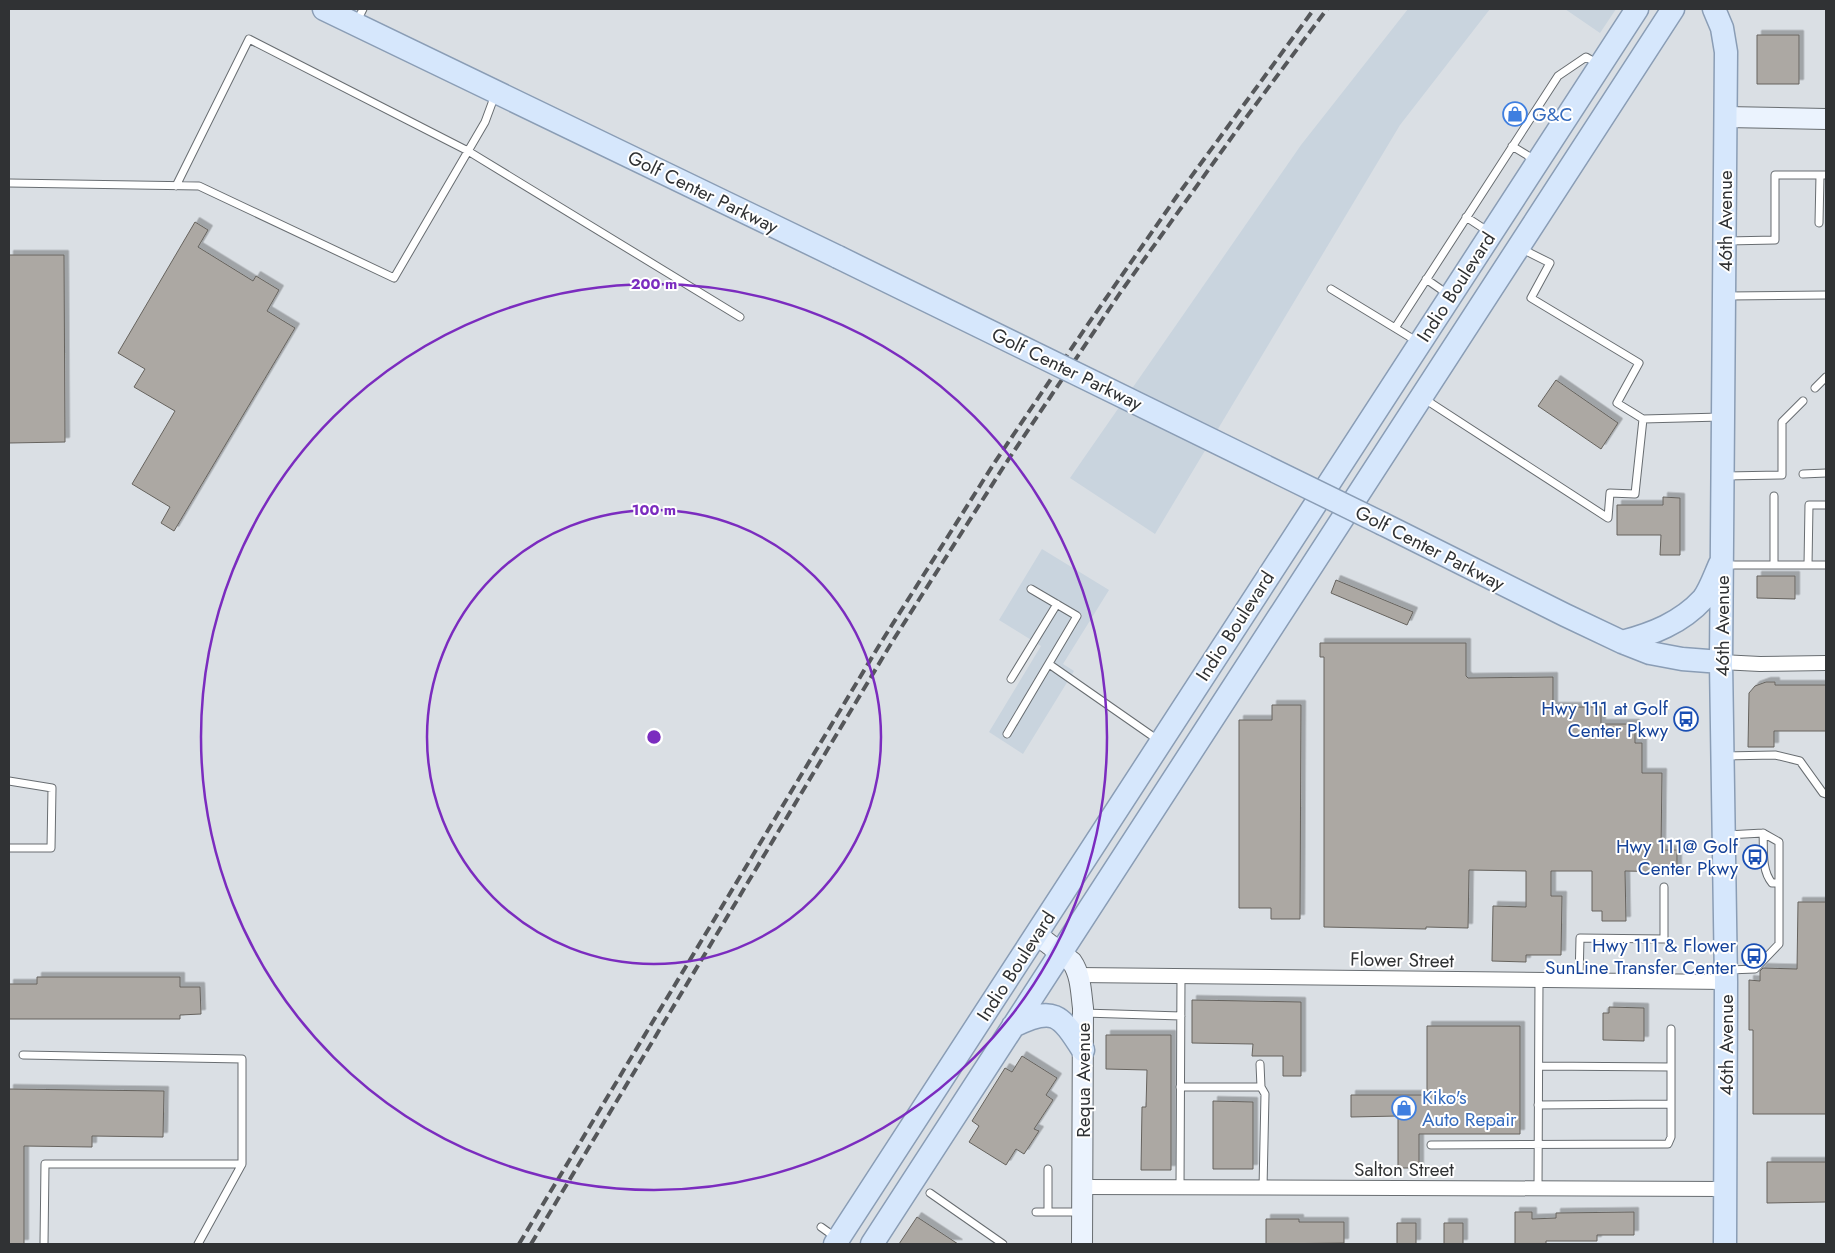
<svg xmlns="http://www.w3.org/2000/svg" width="1835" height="1253" font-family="Jost,sans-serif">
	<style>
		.built { fill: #c9d4de }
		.building { fill: #aca8a3; stroke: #66635e; filter: url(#shadow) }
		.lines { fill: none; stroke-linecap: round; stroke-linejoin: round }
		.lane-casing { stroke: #686d71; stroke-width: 9 }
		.street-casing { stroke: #686d71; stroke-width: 16 }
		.secondary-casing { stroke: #686d71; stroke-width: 22 }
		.primary-casing { stroke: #8a9db5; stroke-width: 25 }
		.lane { stroke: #fff; stroke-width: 7 }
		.street { stroke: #fff; stroke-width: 14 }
		.secondary { stroke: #ebf3fe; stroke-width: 20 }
		.primary { stroke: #d6e7fc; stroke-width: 22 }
		.rail { stroke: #55575a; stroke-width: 4; stroke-dasharray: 10 5; stroke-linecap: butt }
		.primary-bridge-casing { stroke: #8a9db5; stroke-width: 25; stroke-linecap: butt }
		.primary-bridge { stroke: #d6e7fc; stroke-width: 22 }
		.ring { fill: none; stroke: #7b2cbf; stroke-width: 2.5 }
		.labels { text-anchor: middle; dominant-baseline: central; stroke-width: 4; stroke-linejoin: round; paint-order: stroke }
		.shop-label { font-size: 19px; fill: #366cbe; stroke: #fff; text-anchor: start }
		.street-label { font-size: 19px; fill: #303234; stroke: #fff }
		.transit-label { font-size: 19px; fill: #164399; stroke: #fff; text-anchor: end }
		.centre { fill: #7b2cbf; stroke: #fff; stroke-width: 2.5 }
		.ring-label { font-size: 15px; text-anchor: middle; font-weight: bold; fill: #7b2cbf; stroke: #fff; stroke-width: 4; stroke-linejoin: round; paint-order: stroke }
	</style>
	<defs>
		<filter id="shadow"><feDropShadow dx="4.5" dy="-4.5" stdDeviation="0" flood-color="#0004"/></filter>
	</defs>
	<rect width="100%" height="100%" fill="#dadfe4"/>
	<path class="built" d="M 1408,9 L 1490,9 L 1400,125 L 1155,534 L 1070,478 L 1301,145 Z
		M 1565,9 L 1616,9 L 1600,33 Z
		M 1042,549 L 1109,590 L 1063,664 L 1074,671 L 1023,754 L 989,732 L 1041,646 L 999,620 Z"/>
	<path class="building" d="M 1757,35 L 1799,35 L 1799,84 L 1757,84 Z
		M 195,222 L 208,230 L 198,247 L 253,281 L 256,276 L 279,290 L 267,311 L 295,328 L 174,531 L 161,523 L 170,507 L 132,484 L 175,411 L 134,387 L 145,369 L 118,353 Z
		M 9,255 L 64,255 L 65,442 L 9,443 Z
		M 1556,380 L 1618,423 L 1601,449 L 1538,406 Z
		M 1663,497 L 1680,498 L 1680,555 L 1660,555 L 1661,535 L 1617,535 L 1617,505 L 1663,505 Z
		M 1757,576 L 1795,576 L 1795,599 L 1757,598 Z
		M 1336,580 L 1413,612 L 1407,625 L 1331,593 Z
		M 1320,643 L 1466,643 L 1466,676 L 1468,678 L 1553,677 L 1553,707 L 1601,707 L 1601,724 L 1635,724 L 1635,743 L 1642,743 L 1642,773 L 1662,773 L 1661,850 L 1677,850 L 1677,872 L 1625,871 L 1626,921 L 1602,921 L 1602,911 L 1592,911 L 1592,871 L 1551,871 L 1551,896 L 1562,896 L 1561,955 L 1526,955 L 1526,962 L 1492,961 L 1493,906 L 1526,907 L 1526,871 L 1469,870 L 1468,928 L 1426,927 L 1426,929 L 1324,927 L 1324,657 L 1320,657 Z
		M 1766,682 L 1775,682 L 1775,685 L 1826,685 L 1826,731 L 1774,731 L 1774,747 L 1748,747 L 1749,693 L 1755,686 Z
		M 1272,705 L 1301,705 L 1300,919 L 1271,919 L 1271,908 L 1239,908 L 1239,720 L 1272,720 Z
		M 1798,902 L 1826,902 L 1826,1114 L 1753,1114 L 1753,1030 L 1749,1030 L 1749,980 L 1760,981 L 1760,971 L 1763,968 L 1797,969 Z
		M 37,977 L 180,977 L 180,987 L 200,987 L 201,1014 L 180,1015 L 180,1019 L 9,1019 L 9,984 L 37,984 Z
		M 1192,1000 L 1301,1002 L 1301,1076 L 1283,1076 L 1283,1056 L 1252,1056 L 1253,1044 L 1192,1043 Z
		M 1609,1007 L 1644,1008 L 1644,1041 L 1603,1040 L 1603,1013 L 1609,1013 Z
		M 1427,1026 L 1520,1026 L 1520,1134 L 1419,1134 L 1419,1168 L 1398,1168 L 1398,1116 L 1351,1117 L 1351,1095 L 1427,1095 Z
		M 1106,1035 L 1171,1035 L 1171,1170 L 1141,1170 L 1142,1107 L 1146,1107 L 1147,1070 L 1106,1069 Z
		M 1022,1056 L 1057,1078 L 1046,1095 L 1053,1100 L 1034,1129 L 1039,1131 L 1024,1154 L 1016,1149 L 1006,1165 L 969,1142 L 979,1126 L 972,1121 L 1005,1068 L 1012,1072 Z
		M 9,1089 L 164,1091 L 163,1137 L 92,1136 L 92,1147 L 24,1146 L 24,1244 L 9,1244 Z
		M 1213,1101 L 1253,1102 L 1253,1169 L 1213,1169 Z
		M 1767,1162 L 1826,1162 L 1826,1202 L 1767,1203 Z
		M 1515,1212 L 1532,1212 L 1532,1219 L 1556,1218 L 1556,1213 L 1634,1212 L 1634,1235 L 1597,1235 L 1597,1241 L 1546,1241 L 1546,1244 L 1515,1244 Z
		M 917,1217 L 958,1244 L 899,1244 Z
		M 1266,1219 L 1299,1219 L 1299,1222 L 1344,1222 L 1344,1243 L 1266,1244 Z
		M 1397,1223 L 1416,1223 L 1416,1244 L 1397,1244 Z
		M 1444,1223 L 1463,1223 L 1463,1244 L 1444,1244 Z"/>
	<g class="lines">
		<g class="lane-casing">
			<path id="lane" d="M 357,21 L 363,9
				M 1512,146 L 1535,160
				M 9,183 L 199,186 L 394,278 L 485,122 L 495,95
				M 176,186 L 249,39 L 468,151 L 740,317
				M 1466,217 L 1489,232
				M 1819,223 L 1820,175
				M 1727,241 L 1775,240 L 1775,175 L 1826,175
				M 1520,248 L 1550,263 L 1531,298 L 1639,363 L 1617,403 L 1643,419
				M 1426,279 L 1449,295
				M 1331,289 L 1395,328
				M 1728,296 L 1826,295
				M 1418,342 L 1395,328 L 1558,76 L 1586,57 L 1598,64
				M 1815,388 L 1826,377
				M 1423,398 L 1608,518 L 1610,493 L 1635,494 L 1643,419 L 1721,417
				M 1803,474 L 1826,473
				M 1726,476 L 1782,475 L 1782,422 L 1803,401
				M 1725,565 L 1826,565
				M 1774,565 L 1774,496
				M 1808,565 L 1809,505 L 1826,505
				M 1049,664 L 1158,740
				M 1011,679 L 1057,604
				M 1007,734 L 1077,616 L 1031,589
				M 1724,756 L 1775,755 L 1800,761 L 1823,793 L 1826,794
				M 9,781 L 52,788 L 51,848 L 9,848
				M 1763,833 C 1764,849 1761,870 1772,883 L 1779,883
				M 1727,835 L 1763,833 L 1779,842 L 1779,944 L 1755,969 L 1729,970
				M 1579,980 L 1580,938 L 1664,939 L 1664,887
				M 1084,1013 L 1181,1016
				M 23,1055 L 242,1059 L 242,1164
				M 1260,1064 L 1261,1087 L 1265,1094 L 1263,1188
				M 1539,1066 L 1671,1067
				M 1180,1087 L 1261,1087
				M 1538,1105 L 1671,1104
				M 1431,1145 L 1668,1144 L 1671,1137 L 1671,1029
				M 1048,1169 L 1048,1212
				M 1180,1188 L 1181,976
				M 1538,1188 L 1539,980
				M 930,1193 L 1003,1244
				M 1036,1212 L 1080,1212
				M 821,1227 L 835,1237
				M 44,1244 L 45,1164 L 242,1164 L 198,1244"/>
		</g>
		<g class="street-casing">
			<path id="street" d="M 1721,662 L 1760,664 L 1826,663
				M 1077,975 L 1726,982
				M 1082,1187 L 1725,1189"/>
		</g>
		<g class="secondary-casing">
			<path id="secondary" d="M 1726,117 L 1826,119
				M 1036,934 L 1072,962 C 1081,975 1081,993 1083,1008 L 1082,1244"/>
		</g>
		<g class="primary-casing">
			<path id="primary" d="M 324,9 L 838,257
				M 1714,9 L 1722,28 L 1726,52 L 1721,662 L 1726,982 L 1725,1244
				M 1383,524 L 1565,615 L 1622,642 L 1650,653 L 1682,659 L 1721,662
				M 1622,642 C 1652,634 1681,623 1703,599 C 1710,590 1715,575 1720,564
				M 1013,1026 C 1054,1006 1060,1014 1083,1050
				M 835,1244 L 1637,9
				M 872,1244 L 1673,9"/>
		</g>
		<use href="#lane" class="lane"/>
		<use href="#street" class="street"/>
		<use href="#secondary" class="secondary"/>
		<use href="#primary" class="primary"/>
		<path class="rail" d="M 519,1244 L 880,644 L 993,465 L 1086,327 L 1177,196 L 1314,9
			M 531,1244 L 892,642 L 1006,463 L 1120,293 L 1242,123 L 1327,9"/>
		<g class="primary-bridge-casing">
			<path id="primary-bridge" d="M 838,257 L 1383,524"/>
		</g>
		<use href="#primary-bridge" class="primary-bridge"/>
	</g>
	<g class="ring">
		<circle cx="654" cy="737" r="227"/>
		<circle cx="654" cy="737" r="453"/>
	</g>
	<defs>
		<g id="shop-ring" transform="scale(1.25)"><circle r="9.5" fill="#fff" stroke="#3f7fe0" stroke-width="1.5"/><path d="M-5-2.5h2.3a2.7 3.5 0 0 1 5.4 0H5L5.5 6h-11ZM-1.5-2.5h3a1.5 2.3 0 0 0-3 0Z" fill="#3f7fe0"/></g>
		<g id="bus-ring" transform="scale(1.25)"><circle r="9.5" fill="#fff" stroke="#1a4fb4" stroke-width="1.5"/><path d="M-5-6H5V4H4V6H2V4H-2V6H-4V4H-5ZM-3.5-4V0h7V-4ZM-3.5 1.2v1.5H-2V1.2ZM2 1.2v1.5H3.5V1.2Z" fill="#1a4fb4"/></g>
	</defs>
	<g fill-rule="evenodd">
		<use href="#shop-ring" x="1515" y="114"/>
		<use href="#bus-ring" x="1686" y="719"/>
		<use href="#bus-ring" x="1755" y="857"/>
		<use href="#bus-ring" x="1754" y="956"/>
		<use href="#shop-ring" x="1404" y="1108"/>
	</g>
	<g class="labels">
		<g class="shop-label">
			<text x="1532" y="114">G&amp;C</text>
			<text x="1422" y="1097">Kiko's<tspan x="1422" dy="22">Auto Repair</tspan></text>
		</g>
		<g class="street-label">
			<text transform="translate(703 192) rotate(26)">Golf Center Parkway</text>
			<text transform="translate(1725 221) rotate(-90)">46th Avenue</text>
			<text transform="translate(1456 287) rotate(-57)">Indio Boulevard</text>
			<text transform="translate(1067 369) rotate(26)">Golf Center Parkway</text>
			<text transform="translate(1430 548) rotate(27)">Golf Center Parkway</text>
			<text transform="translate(1235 626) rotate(-57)">Indio Boulevard</text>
			<text transform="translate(1722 626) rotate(-90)">46th Avenue</text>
			<text transform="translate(1402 960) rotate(1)">Flower Street</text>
			<text transform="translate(1016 966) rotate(-57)">Indio Boulevard</text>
			<text transform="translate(1726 1045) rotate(-90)">46th Avenue</text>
			<text transform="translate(1083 1080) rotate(-90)">Requa Avenue</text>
			<text x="1404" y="1169">Salton Street</text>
		</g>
		<g class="transit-label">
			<text x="1668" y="708">Hwy 111 at Golf<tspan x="1668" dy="22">Center Pkwy</tspan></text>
			<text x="1738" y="846">Hwy 111@ Golf<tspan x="1738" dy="22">Center Pkwy</tspan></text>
			<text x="1736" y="945">Hwy 111 &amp; Flower<tspan x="1736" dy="22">SunLine Transfer Center</tspan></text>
		</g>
	</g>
	<circle cx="654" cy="737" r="8" class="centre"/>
	<g class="ring-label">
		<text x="654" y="289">200 m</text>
		<text x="654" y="515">100 m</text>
	</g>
	<rect width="1835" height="1253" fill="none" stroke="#303234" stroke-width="20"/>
</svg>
